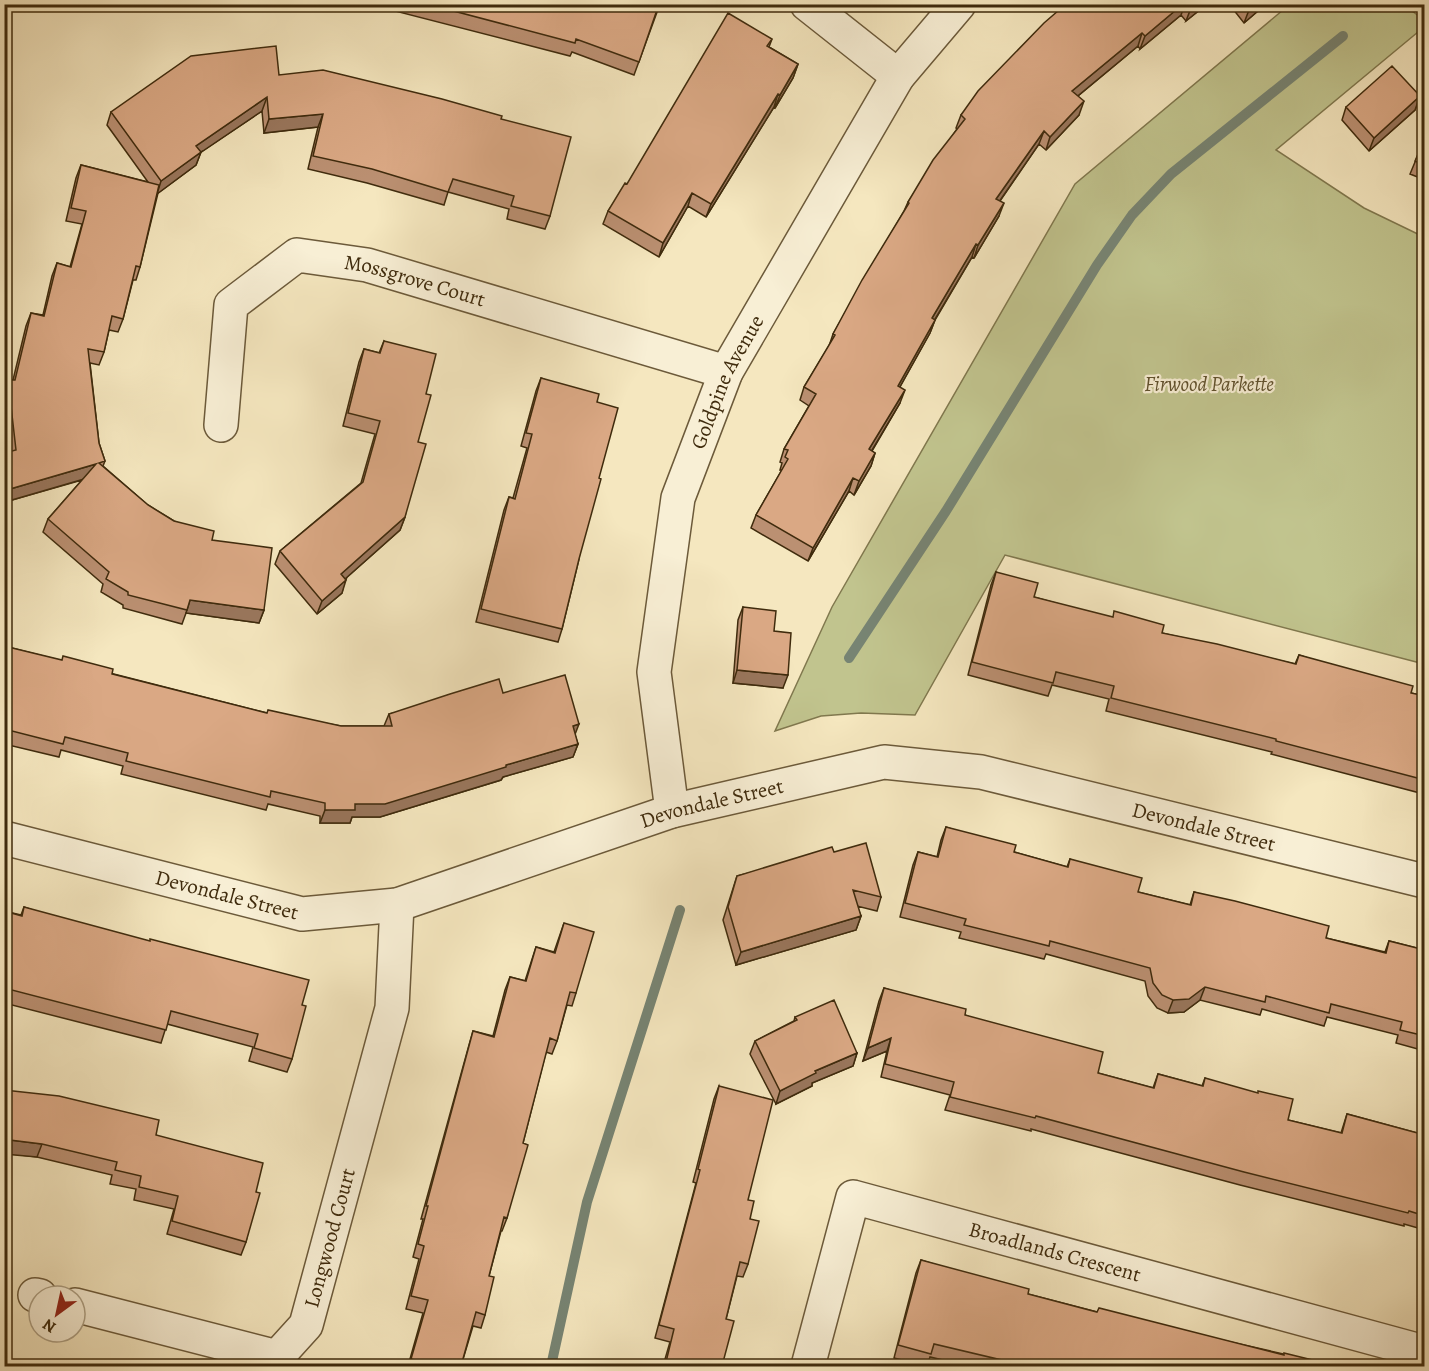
<svg xmlns="http://www.w3.org/2000/svg" width="1429" height="1371" font-family="Alegreya,serif">
	<style>
		.green { fill: #c1c48e; stroke: #80784e; stroke-width: 1.5 }
		.lines { fill: none; stroke-linecap: round; stroke-linejoin: round }
		.stream { stroke: #778473; stroke-width: 10 }
		.minor-casing { stroke: #6c5a3a; stroke-width: 36 }
		.minor { stroke: #f8efd5; stroke-width: 33 }
		.wall { fill: #bb9072; stroke: #3f2b0d; stroke-width: 1.5 }
		.shaded-wall { fill: #99765c; stroke: #3f2b0d; stroke-width: 1.5 }
		.building { fill: #daa884; stroke: #3f2b0d; stroke-width: 1.5 }
		.labels { text-anchor: middle; dominant-baseline: central; stroke-width: 4.5; stroke-linejoin: round; paint-order: stroke }
		.street-label { font-size: 21px; fill: #3f2b0d; stroke: #f8efd5 }
		.park-label { font-size: 21px; font-style: italic; fill: #60512d; stroke: #f8efd5 }
	</style>
	<rect width="100%" height="100%" fill="#f5e7bf"/>
	<filter id="stains"><feTurbulence type="fractalNoise" baseFrequency=".00333" numOctaves="4"/><feColorMatrix values="0 0 0 0 .2 0 0 0 0 .09 0 0 0 0 .02 0 0 0 .5 -.17"/></filter>
	<radialGradient id="worn" r=".72"><stop offset=".6" stop-color="#630" stop-opacity="0"/><stop offset="1" stop-color="#630" stop-opacity=".3"/></radialGradient>
	<path class="green" d="M 1289,5 L 1404,5 L 1424,20 L 1424,27 L 1276,150 L 1364,208 L 1424,237 L 1424,664 L 1005,555 L 915,715 L 861,713 L 821,716 L 775,731 L 832,607 L 1075,184 Z"/>
	<g class="lines">
		<path class="stream" d="M 849,658 L 946,511 L 1097,265 L 1132,215 L 1171,174 L 1343,36
			M 551,1366 L 587,1202 L 680,910"/>
		<g class="minor-casing">
			<g id="minor">
				<path d="M 807,4 L 898,76"/>
				<path id="s1" d="M 221,425 L 231,305 L 297,255 L 367,265 L 726,372"/>
				<path id="s2" d="M 672,811 L 654,672 L 678,498 L 726,372 L 898,76 L 959,4"/>
				<path id="s3" d="M 4,838 L 302,914 L 397,905 L 672,811 L 884,762 L 981,772 L 1424,881"/>
				<path d="M 35,1295 L 40,1296"/>
				<path id="s4" d="M 75,1305 L 277,1357 L 306,1325 L 392,1008 L 397,905"/>
				<path id="s5" d="M 808,1366 L 853,1197 L 1424,1352"/>
			</g>
		</g>
		<use href="#minor" class="minor"/>
	</g>
	<path class="wall" d="M 356,4 L 660,4 L 634,75 L 572,52 L 570,56 L 376,6 L 374,9 Z
		M 1066,4 L 1207,4 L 1186,21 L 1181,15 L 1140,49 L 1138,46 L 1078,96 L 1079,115 L 1046,150 L 1039,144 L 1000,201 L 999,216 L 974,258 L 972,257 L 935,320 L 930,333 L 900,387 L 900,403 L 872,451 L 875,453 L 871,466 L 854,495 L 849,491 L 808,561 L 751,528 L 756,515 L 782,470 L 780,470 L 782,463 L 780,462 L 784,449 L 809,406 L 800,400 L 804,387 L 829,346 L 833,334 L 904,211 L 908,202 L 957,129 L 956,128 L 961,115 Z
		M 1229,4 L 1266,4 L 1244,23 Z
		M 772,39 L 769,47 L 798,64 L 793,78 L 775,108 L 774,107 L 706,217 L 688,206 L 659,257 L 603,224 L 608,211 L 627,184 Z
		M 279,75 L 501,119 L 550,216 L 545,229 L 507,219 L 509,209 L 448,192 L 444,205 L 367,183 L 308,169 L 318,127 L 264,133 L 262,111 L 201,152 L 196,165 L 158,193 L 140,267 L 136,280 L 133,280 L 123,319 L 118,332 L 109,330 L 104,352 L 99,365 L 90,363 L 99,443 L 105,461 L 103,466 L 148,505 L 174,521 L 212,540 L 264,610 L 259,623 L 186,613 L 182,624 L 123,608 L 123,605 L 101,592 L 103,584 L 43,532 L 48,519 L 82,480 L 5,502 L 4,453 L 10,452 L 4,403 L 4,390 L 8,380 L 13,380 L 26,326 L 31,313 L 43,315 L 52,276 L 57,263 L 70,267 L 82,224 L 66,221 L 76,178 L 81,165 L 148,182 L 107,125 L 111,112 Z
		M 1420,96 L 1415,110 L 1369,151 L 1342,120 L 1346,107 Z
		M 1425,138 L 1425,180 L 1410,174 Z
		M 384,341 L 426,394 L 405,517 L 400,530 L 345,579 L 342,593 L 317,614 L 275,564 L 280,551 L 361,483 L 375,434 L 343,426 L 359,362 L 364,349 L 379,353 Z
		M 541,378 L 597,402 L 579,559 L 562,629 L 558,642 L 476,622 L 504,510 L 509,497 L 513,498 L 527,448 L 521,446 L 536,391 Z
		M 996,572 L 1034,597 L 1162,633 L 1295,664 L 1299,655 L 1411,693 L 1425,696 L 1425,791 L 1421,790 L 1420,793 L 1271,754 L 1272,752 L 1106,711 L 1109,699 L 1052,685 L 1048,696 L 968,675 L 991,585 Z
		M 743,607 L 774,631 L 783,688 L 733,683 L 738,620 Z
		M 4,646 L 267,713 L 341,726 L 384,726 L 389,714 L 503,693 L 575,735 L 578,744 L 573,757 L 503,777 L 501,780 L 380,817 L 352,817 L 350,823 L 320,823 L 320,816 L 268,804 L 266,810 L 121,774 L 123,766 L 61,750 L 59,757 L 4,744 Z
		M 946,827 L 1014,852 L 1067,867 L 1070,859 L 1138,892 L 1190,905 L 1194,892 L 1326,938 L 1385,952 L 1389,941 L 1425,950 L 1425,1051 L 1396,1043 L 1398,1035 L 1327,1017 L 1324,1026 L 1262,1009 L 1260,1015 L 1200,1000 L 1184,1012 L 1168,1013 L 1157,1008 L 1148,996 L 1145,981 L 1046,954 L 1044,959 L 959,938 L 961,932 L 900,917 L 913,865 L 918,852 L 937,857 L 941,840 Z
		M 834,852 L 881,897 L 877,911 L 857,906 L 861,916 L 856,930 L 736,965 L 723,920 L 737,876 Z
		M 24,907 L 302,1005 L 292,1059 L 287,1072 L 249,1061 L 253,1047 L 167,1024 L 161,1043 L 4,1003 L 4,911 L 21,915 Z
		M 564,923 L 576,993 L 572,1006 L 567,1005 L 557,1041 L 552,1054 L 546,1052 L 523,1143 L 507,1218 L 502,1231 L 501,1231 L 489,1276 L 485,1315 L 481,1328 L 473,1326 L 461,1366 L 408,1366 L 423,1313 L 406,1309 L 419,1259 L 413,1257 L 423,1219 L 421,1219 L 469,1045 L 473,1031 L 493,1036 L 505,990 L 510,977 L 525,981 L 536,947 L 554,952 Z
		M 884,988 L 965,1015 L 1098,1073 L 1153,1088 L 1158,1074 L 1202,1086 L 1205,1078 L 1288,1120 L 1341,1133 L 1347,1114 L 1425,1135 L 1425,1230 L 1404,1224 L 1404,1226 L 1240,1185 L 1031,1129 L 1031,1131 L 945,1110 L 950,1095 L 881,1077 L 887,1051 L 863,1061 L 879,1001 Z
		M 795,1017 L 857,1053 L 853,1066 L 812,1083 L 812,1086 L 776,1104 L 750,1054 L 755,1041 L 794,1021 Z
		M 719,1086 L 748,1200 L 750,1219 L 748,1264 L 743,1277 L 737,1276 L 726,1319 L 722,1366 L 663,1366 L 670,1342 L 655,1338 L 696,1183 L 693,1182 L 714,1099 Z
		M 4,1090 L 156,1135 L 256,1192 L 246,1242 L 241,1255 L 167,1234 L 174,1209 L 134,1200 L 136,1189 L 110,1184 L 112,1175 L 37,1157 L 5,1153 Z
		M 921,1260 L 1028,1294 L 1097,1312 L 1337,1366 L 968,1366 L 930,1357 L 927,1366 L 925,1366 L 894,1358 L 916,1273 Z"/>
	<path class="shaded-wall" d="M 1183,4 L 1185,4 L 1181,15 L 1140,49 L 1145,36 Z
		M 1195,4 L 1207,4 L 1186,21 L 1191,8 Z
		M 1256,4 L 1266,4 L 1244,23 L 1249,10 Z
		M 1142,33 L 1138,46 L 1068,104 L 1072,91 Z
		M 798,64 L 793,78 L 775,108 L 780,95 Z
		M 778,94 L 774,107 L 706,217 L 711,204 Z
		M 1420,96 L 1415,110 L 1369,151 L 1374,138 Z
		M 267,97 L 262,111 L 191,159 L 196,146 Z
		M 1084,101 L 1079,115 L 1046,150 L 1050,137 Z
		M 323,114 L 318,127 L 264,133 L 269,119 Z
		M 1044,131 L 1039,144 L 992,212 L 996,199 Z
		M 201,152 L 196,165 L 157,194 L 161,181 Z
		M 692,193 L 688,206 L 659,257 L 663,243 Z
		M 1004,203 L 999,216 L 974,258 L 978,245 Z
		M 976,244 L 972,257 L 928,331 L 932,318 Z
		M 935,320 L 930,333 L 893,399 L 898,386 Z
		M 905,390 L 900,403 L 865,462 L 869,449 Z
		M 875,453 L 871,466 L 854,495 L 859,481 Z
		M 96,464 L 91,477 L 5,502 L 10,489 Z
		M 853,478 L 849,491 L 808,561 L 813,548 Z
		M 405,517 L 400,530 L 336,587 L 341,574 Z
		M 346,580 L 342,593 L 317,614 L 322,601 Z
		M 190,600 L 264,610 L 259,623 L 186,613 Z
		M 737,670 L 788,675 L 783,688 L 733,683 Z
		M 579,724 L 574,737 L 573,726 Z
		M 578,744 L 573,757 L 503,777 L 501,780 L 380,817 L 352,817 L 350,823 L 320,823 L 325,810 L 355,804 L 506,765 Z
		M 861,916 L 856,930 L 736,965 L 741,952 Z
		M 1205,987 L 1200,1000 L 1184,1012 L 1168,1013 L 1173,1000 Z
		M 891,1038 L 887,1051 L 863,1061 L 868,1048 Z
		M 857,1053 L 853,1066 L 812,1083 L 812,1086 L 776,1104 L 780,1091 L 815,1071 Z
		M 10,1140 L 42,1144 L 37,1157 L 4,1154 L 4,1143 Z"/>
	<path class="building" d="M 427,4 L 659,4 L 639,62 L 576,39 L 575,43 Z
		M 1066,4 L 1183,4 L 1145,36 L 1142,33 L 1072,91 L 1084,101 L 1050,137 L 1044,131 L 996,199 L 1004,203 L 978,245 L 976,244 L 932,318 L 935,320 L 898,386 L 905,390 L 869,449 L 875,453 L 859,481 L 853,478 L 813,548 L 756,515 L 788,459 L 785,457 L 788,450 L 784,449 L 816,394 L 804,387 L 835,335 L 833,334 L 862,280 L 909,203 L 908,202 L 933,160 L 965,119 L 961,115 L 978,91 L 1044,23 Z
		M 1188,4 L 1195,4 L 1191,8 Z
		M 1244,4 L 1256,4 L 1249,10 Z
		M 728,13 L 772,39 L 767,46 L 798,64 L 780,95 L 778,94 L 711,204 L 692,193 L 663,243 L 608,211 L 625,183 L 627,184 Z
		M 276,46 L 279,75 L 323,70 L 442,99 L 502,116 L 501,119 L 571,137 L 550,216 L 511,206 L 514,196 L 453,179 L 448,192 L 372,169 L 313,156 L 323,114 L 269,119 L 267,97 L 196,146 L 201,152 L 161,181 L 111,112 L 191,56 Z
		M 1392,66 L 1420,96 L 1374,138 L 1346,107 Z
		M 1425,138 L 1425,165 L 1415,161 Z
		M 81,165 L 159,185 L 140,267 L 136,266 L 123,319 L 112,316 L 104,352 L 88,349 L 99,443 L 105,461 L 99,463 L 148,505 L 174,521 L 214,531 L 212,540 L 272,548 L 264,610 L 190,600 L 187,610 L 128,595 L 128,592 L 106,579 L 109,572 L 48,519 L 96,464 L 10,489 L 4,471 L 4,453 L 16,450 L 8,380 L 15,380 L 31,313 L 44,316 L 57,263 L 71,267 L 86,211 L 71,208 Z
		M 384,341 L 436,354 L 426,394 L 431,395 L 418,442 L 426,444 L 405,517 L 341,574 L 346,580 L 322,601 L 280,551 L 363,482 L 380,421 L 348,413 L 364,349 L 380,353 Z
		M 541,378 L 599,394 L 597,402 L 618,408 L 599,478 L 601,479 L 579,559 L 562,629 L 481,609 L 509,497 L 515,499 L 532,434 L 526,433 Z
		M 996,572 L 1038,583 L 1034,597 L 1113,617 L 1114,611 L 1164,625 L 1162,633 L 1217,644 L 1296,664 L 1299,655 L 1413,686 L 1411,693 L 1425,696 L 1425,780 L 1276,741 L 1276,739 L 1111,698 L 1114,686 L 1056,672 L 1053,683 L 972,662 Z
		M 743,607 L 776,611 L 774,631 L 791,633 L 788,675 L 737,670 Z
		M 4,646 L 62,660 L 63,656 L 113,669 L 112,674 L 267,713 L 268,710 L 341,726 L 392,726 L 389,714 L 450,694 L 499,679 L 503,693 L 565,675 L 579,724 L 573,726 L 578,744 L 506,765 L 506,767 L 385,804 L 355,804 L 355,810 L 325,810 L 325,803 L 271,791 L 270,797 L 126,761 L 128,753 L 65,737 L 63,744 L 4,729 Z
		M 946,827 L 1016,845 L 1014,852 L 1068,867 L 1070,859 L 1142,878 L 1138,892 L 1191,905 L 1194,892 L 1235,901 L 1329,926 L 1326,938 L 1386,953 L 1389,941 L 1425,950 L 1425,1036 L 1400,1030 L 1402,1022 L 1331,1004 L 1329,1013 L 1266,996 L 1265,1002 L 1205,987 L 1189,999 L 1173,1000 L 1162,995 L 1153,983 L 1150,968 L 1050,941 L 1049,946 L 964,925 L 966,919 L 905,903 L 918,852 L 938,857 Z
		M 866,843 L 881,897 L 853,890 L 861,916 L 741,952 L 728,907 L 737,876 L 832,847 L 834,852 Z
		M 24,907 L 150,941 L 150,939 L 309,980 L 302,1005 L 306,1006 L 292,1059 L 254,1048 L 258,1034 L 171,1011 L 166,1030 L 4,988 L 4,911 L 22,916 Z
		M 564,923 L 594,932 L 576,993 L 570,992 L 557,1041 L 550,1038 L 523,1143 L 528,1145 L 507,1218 L 504,1217 L 489,1276 L 494,1277 L 485,1315 L 476,1312 L 461,1366 L 418,1366 L 421,1362 L 411,1359 L 428,1300 L 411,1296 L 424,1246 L 418,1244 L 428,1206 L 426,1206 L 473,1031 L 494,1037 L 510,977 L 526,981 L 536,947 L 555,953 Z
		M 884,988 L 966,1009 L 965,1015 L 1103,1052 L 1098,1073 L 1154,1088 L 1158,1074 L 1203,1086 L 1205,1078 L 1258,1093 L 1258,1091 L 1293,1099 L 1288,1120 L 1342,1133 L 1347,1114 L 1425,1135 L 1425,1216 L 1409,1211 L 1408,1213 L 1244,1172 L 1036,1116 L 1035,1118 L 950,1097 L 954,1082 L 885,1064 L 891,1038 L 868,1048 Z
		M 834,1000 L 857,1053 L 815,1071 L 816,1073 L 780,1091 L 755,1041 L 797,1020 L 795,1017 Z
		M 719,1086 L 773,1100 L 748,1200 L 754,1201 L 750,1219 L 759,1221 L 748,1264 L 740,1262 L 726,1319 L 734,1321 L 722,1366 L 665,1366 L 674,1329 L 659,1325 L 700,1170 L 698,1169 Z
		M 4,1090 L 59,1096 L 159,1120 L 156,1135 L 263,1163 L 256,1192 L 260,1193 L 246,1242 L 172,1221 L 178,1196 L 139,1187 L 141,1176 L 115,1170 L 117,1162 L 42,1144 L 10,1140 L 4,1143 Z
		M 921,1260 L 1029,1289 L 1028,1294 L 1097,1312 L 1099,1308 L 1284,1355 L 1284,1353 L 1337,1366 L 1027,1366 L 934,1344 L 931,1354 L 898,1345 Z"/>
	<g class="labels">
		<g class="street-label">
			<text stroke="none"><textPath href="#s1" startOffset="324">Mossgrove Court</textPath></text>
			<text stroke="none"><textPath href="#s2" startOffset="442">Goldpine Avenue</textPath></text>
			<text stroke="none"><textPath href="#s3" startOffset="734">Devondale Street</textPath></text>
			<text stroke="none"><textPath href="#s3" startOffset="1238">Devondale Street</textPath></text>
			<text stroke="none"><textPath href="#s3" startOffset="230">Devondale Street</textPath></text>
			<text stroke="none"><textPath href="#s4" startOffset="342">Longwood Court</textPath></text>
			<text stroke="none"><textPath href="#s5" startOffset="384">Broadlands Crescent</textPath></text>
		</g>
		<g class="park-label">
			<text x="1209" y="384">Firwood Parkette</text>
		</g>
	</g>
	<rect width="1429" height="1371" fill="none" stroke="#f5e7bf" stroke-width="24"/>
	<rect x="6" y="6" width="1417" height="1359" fill="none" stroke="#3f2b0d" stroke-width="3"/>
	<rect x="12" y="12" width="1405" height="1347" fill="none" stroke="#3f2b0d" stroke-width="1.5"/>
	<g transform="translate(57 1314) rotate(213)"><circle r="28" fill="#f8efd5" stroke="#aea185" stroke-width="1.5"/>
	<path d="M0-4.5L10 22L0 15L-10 22Z" fill="#8f2418"/>
	<text y="-9" font-size="16" font-weight="bold" text-anchor="middle" fill="#3f2b0d">N</text>
	</g>
	<rect width="100%" height="100%" filter="url(#stains)"/>
	<rect width="100%" height="100%" fill="url(#worn)"/>
</svg>
